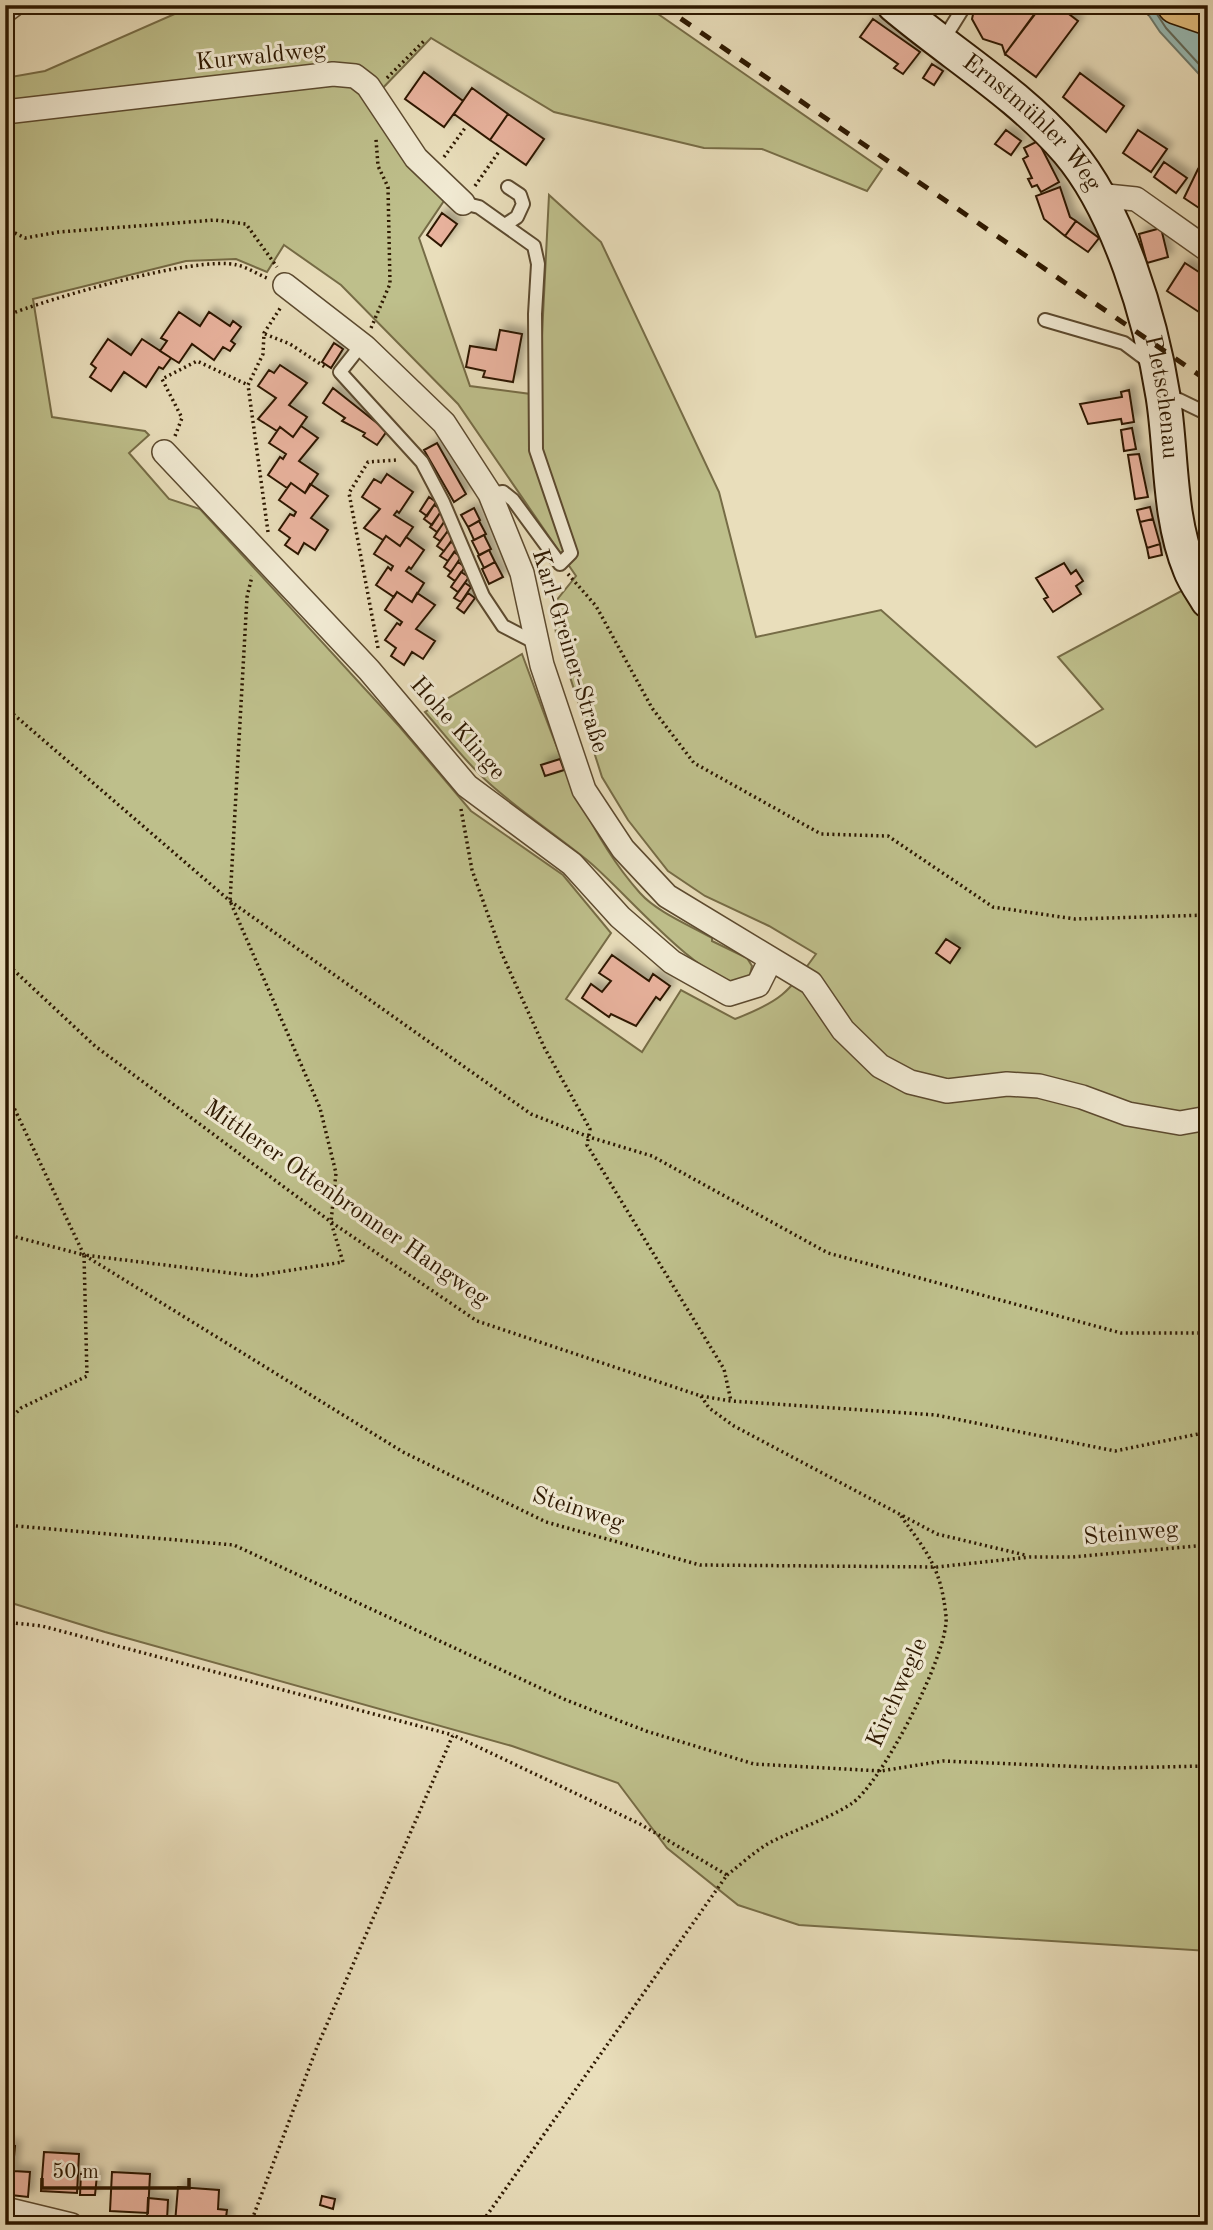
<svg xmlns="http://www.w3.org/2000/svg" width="1213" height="2230" font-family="'Old Standard TT',serif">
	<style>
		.green { fill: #bebf8b; stroke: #766c46; stroke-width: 2; fill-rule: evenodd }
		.water { fill: #98bbb5; stroke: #6d7a6d; stroke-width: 2 }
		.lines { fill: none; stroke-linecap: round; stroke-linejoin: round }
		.shore { stroke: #626a5a; stroke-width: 2 }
		.building { fill: #e8b29d; stroke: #2d1800; stroke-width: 2; filter: url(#shadow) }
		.service-casing { stroke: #5c4a2f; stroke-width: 16 }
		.minor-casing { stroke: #5c4a2f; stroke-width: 26 }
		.secondary-casing { stroke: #2d1800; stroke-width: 37 }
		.primary-casing { stroke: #2d1800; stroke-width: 40 }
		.path { stroke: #2d1800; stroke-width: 3.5; stroke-dasharray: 2 3.5; stroke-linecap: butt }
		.service { stroke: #f1ead3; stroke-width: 12 }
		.minor { stroke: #f1ead3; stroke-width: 23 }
		.secondary { stroke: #f1ead3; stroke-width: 33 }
		.primary { stroke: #e4bf7e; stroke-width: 37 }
		.rail { stroke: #2d1800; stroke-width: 5; stroke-dasharray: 12 12; stroke-linecap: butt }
		.labels { text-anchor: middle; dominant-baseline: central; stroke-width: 6; stroke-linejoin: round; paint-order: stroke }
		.street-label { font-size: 24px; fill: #2d1800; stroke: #f1ead3 }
	</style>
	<defs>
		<filter id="shadow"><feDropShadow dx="5.5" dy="-5.5" stdDeviation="3.5" flood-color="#0004"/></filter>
	</defs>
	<rect width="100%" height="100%" fill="#e9debb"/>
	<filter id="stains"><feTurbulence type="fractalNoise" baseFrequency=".00286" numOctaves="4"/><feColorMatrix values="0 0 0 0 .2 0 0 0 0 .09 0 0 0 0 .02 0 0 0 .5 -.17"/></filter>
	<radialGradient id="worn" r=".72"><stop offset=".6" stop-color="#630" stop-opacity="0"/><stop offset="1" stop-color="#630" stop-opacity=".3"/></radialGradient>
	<path class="green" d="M 195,5 L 645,5 L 882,169 L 867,191 L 762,149 L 704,148 L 554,112 L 431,38 L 379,92 L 421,159 L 456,183 L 419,238 L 470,386 L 539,395 L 549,195 L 601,242 L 719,492 L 756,637 L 881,610 L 1036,747 L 1103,709 L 1058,657 L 1185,589 L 1208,614 L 1208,1951 L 799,1925 L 738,1905 L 667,1848 L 618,1783 L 512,1746 L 105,1632 L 5,1601 L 5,78 L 45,71 ZM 284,245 L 341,285 L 458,404 L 576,576 L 552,606 L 556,633 L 602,777 L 628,820 L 668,871 L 705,896 L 769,926 L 816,954 C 787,994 781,1001 735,1019 L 681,990 L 642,1052 L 566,999 L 611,933 L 563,875 L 471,811 L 399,726 L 200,509 L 169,499 L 129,453 L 149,435 L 145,431 L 52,417 L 33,299 L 186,261 L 236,259 L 267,272 Z
		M 522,654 C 553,736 580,826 640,893 C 657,912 689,925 712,938 L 712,941 L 747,958 L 752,966 L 750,975 L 740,983 C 697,980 622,888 587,860 C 555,834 520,811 490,784 C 466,763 446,736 425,712 Z"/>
	<path class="water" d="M 1142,5 L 1187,5 L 1208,35 L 1208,84 L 1160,32 Z"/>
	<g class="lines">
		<path class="shore" d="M 1151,5 L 1166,28 L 1208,74"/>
	</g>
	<path class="building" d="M 975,5 L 1024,5 L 1027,10 L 1038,9 L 1005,54 L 1002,45 L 983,39 L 972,19 Z
		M 1042,5 L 1057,5 L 1078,21 L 1036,77 L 1005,54 Z
		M 873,19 L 920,52 L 903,74 L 894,68 L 898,64 L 860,37 Z
		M 932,64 L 943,71 L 934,85 L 923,78 Z
		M 424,72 L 463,101 L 444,127 L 405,99 Z
		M 1080,73 L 1124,106 L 1106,132 L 1063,97 Z
		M 472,88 L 508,114 L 490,140 L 454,114 Z
		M 508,114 L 544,139 L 526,165 L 490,140 Z
		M 1006,130 L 1021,141 L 1011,155 L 995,144 Z
		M 1138,130 L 1167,149 L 1151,172 L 1123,153 Z
		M 1038,141 L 1059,182 L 1041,192 L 1037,185 L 1032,187 L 1028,179 L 1032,178 L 1023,159 L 1028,156 L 1024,148 Z
		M 1164,162 L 1187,178 L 1176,193 L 1154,177 Z
		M 1198,169 L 1208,176 L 1208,214 L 1184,198 Z
		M 1060,187 L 1070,217 L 1076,221 L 1065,236 L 1044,219 L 1036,196 Z
		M 442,213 L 457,224 L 441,246 L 427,235 Z
		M 1076,221 L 1099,238 L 1088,252 L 1065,236 Z
		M 1161,228 L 1168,257 L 1147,263 L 1139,234 Z
		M 1185,263 L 1208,278 L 1208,318 L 1167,291 Z
		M 179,312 L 200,326 L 209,312 L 230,326 L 233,321 L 241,327 L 231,341 L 235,344 L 230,351 L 223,347 L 214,360 L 192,344 L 179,363 L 160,351 L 167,341 L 161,338 Z
		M 500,330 L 522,334 L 513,382 L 483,377 L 485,371 L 466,367 L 470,346 L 496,350 Z
		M 108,339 L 131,355 L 142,339 L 171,358 L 163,369 L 159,367 L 146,387 L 124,372 L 111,391 L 90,377 L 96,368 L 91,364 Z
		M 334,343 L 343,349 L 331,368 L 322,362 Z
		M 280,365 L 307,383 L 289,405 L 307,417 L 293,437 L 280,427 L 277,431 L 258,419 L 276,398 L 258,386 L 269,370 L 274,373 Z
		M 333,388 L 387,431 L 377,445 L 363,436 L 365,433 L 342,421 L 345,418 L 323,403 Z
		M 1129,390 L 1134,422 L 1122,424 L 1121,419 L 1088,424 L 1080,404 L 1122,397 L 1121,392 Z
		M 301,426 L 318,438 L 299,461 L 318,474 L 305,493 L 291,483 L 287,488 L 268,475 L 280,457 L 283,459 L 286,454 L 269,443 L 280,427 L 293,437 Z
		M 1132,428 L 1136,449 L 1124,451 L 1121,430 Z
		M 437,443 L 466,494 L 454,502 L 424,450 Z
		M 1139,454 L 1148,497 L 1135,499 L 1128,455 Z
		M 387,474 L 413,492 L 399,513 L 397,511 L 394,515 L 413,527 L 400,546 L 386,536 L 383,540 L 364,528 L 380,509 L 362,497 L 374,479 L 381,483 Z
		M 291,483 L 305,493 L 310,484 L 328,496 L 311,518 L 328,530 L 315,550 L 304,543 L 298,554 L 285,545 L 290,538 L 279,530 L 290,514 L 294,516 L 296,512 L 279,500 Z
		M 429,497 L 436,502 L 427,516 L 420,511 Z
		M 434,505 L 442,510 L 432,525 L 424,519 Z
		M 1150,507 L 1153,519 L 1140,522 L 1137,510 Z
		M 474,508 L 480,520 L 468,527 L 461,515 Z
		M 440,513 L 447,518 L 437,532 L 430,527 Z
		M 1153,519 L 1160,544 L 1147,548 L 1140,522 Z
		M 479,521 L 486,534 L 474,540 L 468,527 Z
		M 444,522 L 451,527 L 440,541 L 434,537 Z
		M 447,532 L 454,537 L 444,551 L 437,546 Z
		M 484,535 L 491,549 L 479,555 L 472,541 Z
		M 386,536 L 400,546 L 406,537 L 424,550 L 411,569 L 409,567 L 406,571 L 424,583 L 412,602 L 397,592 L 394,597 L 376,585 L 388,567 L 391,570 L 393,566 L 374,554 Z
		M 451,542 L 458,547 L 448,561 L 440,556 Z
		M 1160,544 L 1162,555 L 1149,558 L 1147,548 Z
		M 489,550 L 495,562 L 484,568 L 478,556 Z
		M 454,552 L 461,557 L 451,572 L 444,567 Z
		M 458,562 L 465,567 L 455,581 L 448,576 Z
		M 495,562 L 503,577 L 489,584 L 482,569 Z
		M 1064,563 L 1071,574 L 1076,570 L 1083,581 L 1076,586 L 1081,594 L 1053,612 L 1044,599 L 1048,597 L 1036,578 Z
		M 461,572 L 469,577 L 458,592 L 451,587 Z
		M 465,583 L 471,587 L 461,602 L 454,598 Z
		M 397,592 L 412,602 L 417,593 L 435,605 L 416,629 L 435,641 L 423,659 L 412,652 L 404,665 L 391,656 L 396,648 L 385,640 L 397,623 L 400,625 L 402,622 L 385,610 Z
		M 468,593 L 475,598 L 464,613 L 457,608 Z
		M 560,759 L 564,770 L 545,776 L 541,765 Z
		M 946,939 L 960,948 L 950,963 L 936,953 Z
		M 612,955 L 649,981 L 653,974 L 670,986 L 660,1000 L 656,997 L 636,1026 L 611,1014 L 609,1017 L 582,998 L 591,984 L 602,992 L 611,981 L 599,973 Z
		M 5,2145 L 15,2146 L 12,2179 L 5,2179 Z
		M 44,2152 L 79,2154 L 77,2193 L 41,2191 Z
		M 13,2171 L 30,2172 L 28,2197 L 11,2195 Z
		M 112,2172 L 150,2174 L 148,2213 L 110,2211 Z
		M 81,2174 L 97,2175 L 95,2195 L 80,2195 Z
		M 178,2187 L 219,2190 L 218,2209 L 227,2210 L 225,2225 L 175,2223 Z
		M 322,2196 L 335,2199 L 333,2209 L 320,2205 Z
		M 148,2198 L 168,2200 L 167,2220 L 147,2219 Z"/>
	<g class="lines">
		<g class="service-casing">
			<path id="service" d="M 942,42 L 965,5
				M 463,203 L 479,207 L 534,246 L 538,264 L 535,314 L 536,450 L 571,553 L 560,564 L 513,500 L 503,492 L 490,494
				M 505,225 L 517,217 L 523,204 L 520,195 L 508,187
				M 1045,320 L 1124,343 L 1144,358 L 1151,356
				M 362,344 L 340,372 L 422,462 L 443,502 L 483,596 L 503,626 L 538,644
				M 1164,398 L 1179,400 L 1208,414"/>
		</g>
		<g class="minor-casing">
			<path id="minor" d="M 5,11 L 13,5
				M 5,112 L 333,74 L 355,76 L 368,86 L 416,158 L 463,203
				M 1097,195 L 1136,199 L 1208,250
				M 285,285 L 365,347 L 444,423 L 490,494 L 522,573 L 542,665 L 584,790 L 623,849 L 667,896 L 811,983 L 843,1030 L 880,1066 L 910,1082 L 947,1091 L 1007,1084 L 1039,1086 L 1082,1097 L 1128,1114 L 1180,1123 L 1208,1118
				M 164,452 L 369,670 L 467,786 L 572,864 L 620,917 L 672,962 L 729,994 L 758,985 L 771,959
				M 5,2209 L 71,2225"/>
		</g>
		<g class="secondary-casing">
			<g id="secondary">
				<path id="s1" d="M 894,5 C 952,54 1019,94 1068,151 C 1119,211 1151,320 1163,396 C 1172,452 1168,516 1190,569 C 1194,580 1202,591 1208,601"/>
			</g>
		</g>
		<g class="primary-casing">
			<path id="primary" d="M 1176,5 L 1208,16"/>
		</g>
		<path class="path" d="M 1121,5 L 1149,14
			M 387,78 L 425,40
			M 444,157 L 465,128
			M 475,186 L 500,150
			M 5,228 L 25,238 L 59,232 L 215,220 L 246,224 L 277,267
			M 5,316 C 48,299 196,255 237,265 C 247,267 257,274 267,278
			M 371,328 L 390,284 L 388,187 L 378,166 L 376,139
			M 265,334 L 290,344 L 325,367
			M 175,436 L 182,418 L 162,379 L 197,361 L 248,385
			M 268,532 L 248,385 L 263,354 L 264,333 L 281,307
			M 568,574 L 596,606 L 652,708 L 694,763 L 821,834 L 888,836 L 993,907 L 1075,919 L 1208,915
			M 378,648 L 349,493 L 368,462 L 397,460
			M 5,707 L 230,901 L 531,1114 L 589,1137 L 652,1156 L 828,1253 L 1121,1333 L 1208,1333
			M 461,809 L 472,870 L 502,954 L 544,1047 L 590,1129 L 587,1145 L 724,1369 L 731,1401
			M 5,962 L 95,1046 L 331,1222 L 477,1321 L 701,1396 L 731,1401 L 936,1415 L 1115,1451 L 1208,1432
			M 5,1089 L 84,1255
			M 5,1234 L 84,1255 L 403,1452 L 546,1522 L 700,1565 L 937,1567 L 1030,1557 L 1072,1557 L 1208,1545
			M 701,1396 L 709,1408 L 734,1426 L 937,1534 L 1025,1555
			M 5,1424 L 21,1408 L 87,1376 L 84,1255 L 254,1276 L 343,1262 L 331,1222 L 336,1173 L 320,1108 L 230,901 L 247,597 L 252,576
			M 5,1525 L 234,1545 L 566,1700 L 646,1731 L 754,1764 L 881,1771 L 943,1761 L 1111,1768 L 1208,1766
			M 5,1622 L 42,1626 L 453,1735
			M 727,1875 C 740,1865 754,1852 769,1843 C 796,1829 826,1820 851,1804 C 881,1785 950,1651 946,1616 C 941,1568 928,1554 901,1516
			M 250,2225 L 317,2047 L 453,1735 L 640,1824 L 727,1875 L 480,2225"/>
		<use href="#service" class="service"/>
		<use href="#minor" class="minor"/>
		<use href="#secondary" class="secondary"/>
		<use href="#primary" class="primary"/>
		<path class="rail" d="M 661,5 L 1208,381"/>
	</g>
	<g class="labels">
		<g class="street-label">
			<text transform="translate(261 57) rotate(-6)">Kurwaldweg</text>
			<text stroke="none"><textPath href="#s1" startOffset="182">Ernstmühler Weg</textPath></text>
			<text stroke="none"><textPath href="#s1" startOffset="494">Pletschenau</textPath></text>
			<text transform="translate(569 651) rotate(73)">Karl-Greiner-Straße</text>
			<text transform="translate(457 729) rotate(48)">Hohe Klinge</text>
			<text transform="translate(346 1204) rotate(35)">Mittlerer Ottenbronner Hangweg</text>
			<text transform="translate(578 1510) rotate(18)">Steinweg</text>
			<text transform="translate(1131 1534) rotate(-5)">Steinweg</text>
			<text transform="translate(898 1693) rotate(-66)">Kirchwegle</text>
		</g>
	</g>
	<rect width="1213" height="2230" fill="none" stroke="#e9debb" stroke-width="28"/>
	<rect x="7" y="7" width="1199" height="2216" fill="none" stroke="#2d1800" stroke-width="3.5"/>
	<rect x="14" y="14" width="1185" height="2202" fill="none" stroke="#2d1800" stroke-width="2"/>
	<path d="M42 2178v10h147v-10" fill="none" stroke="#2d1800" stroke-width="3.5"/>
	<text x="52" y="2178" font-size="21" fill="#2d1800" stroke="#f1ead3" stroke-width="5" paint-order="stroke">50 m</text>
	<rect width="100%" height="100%" filter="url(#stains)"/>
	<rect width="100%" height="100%" fill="url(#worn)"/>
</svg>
